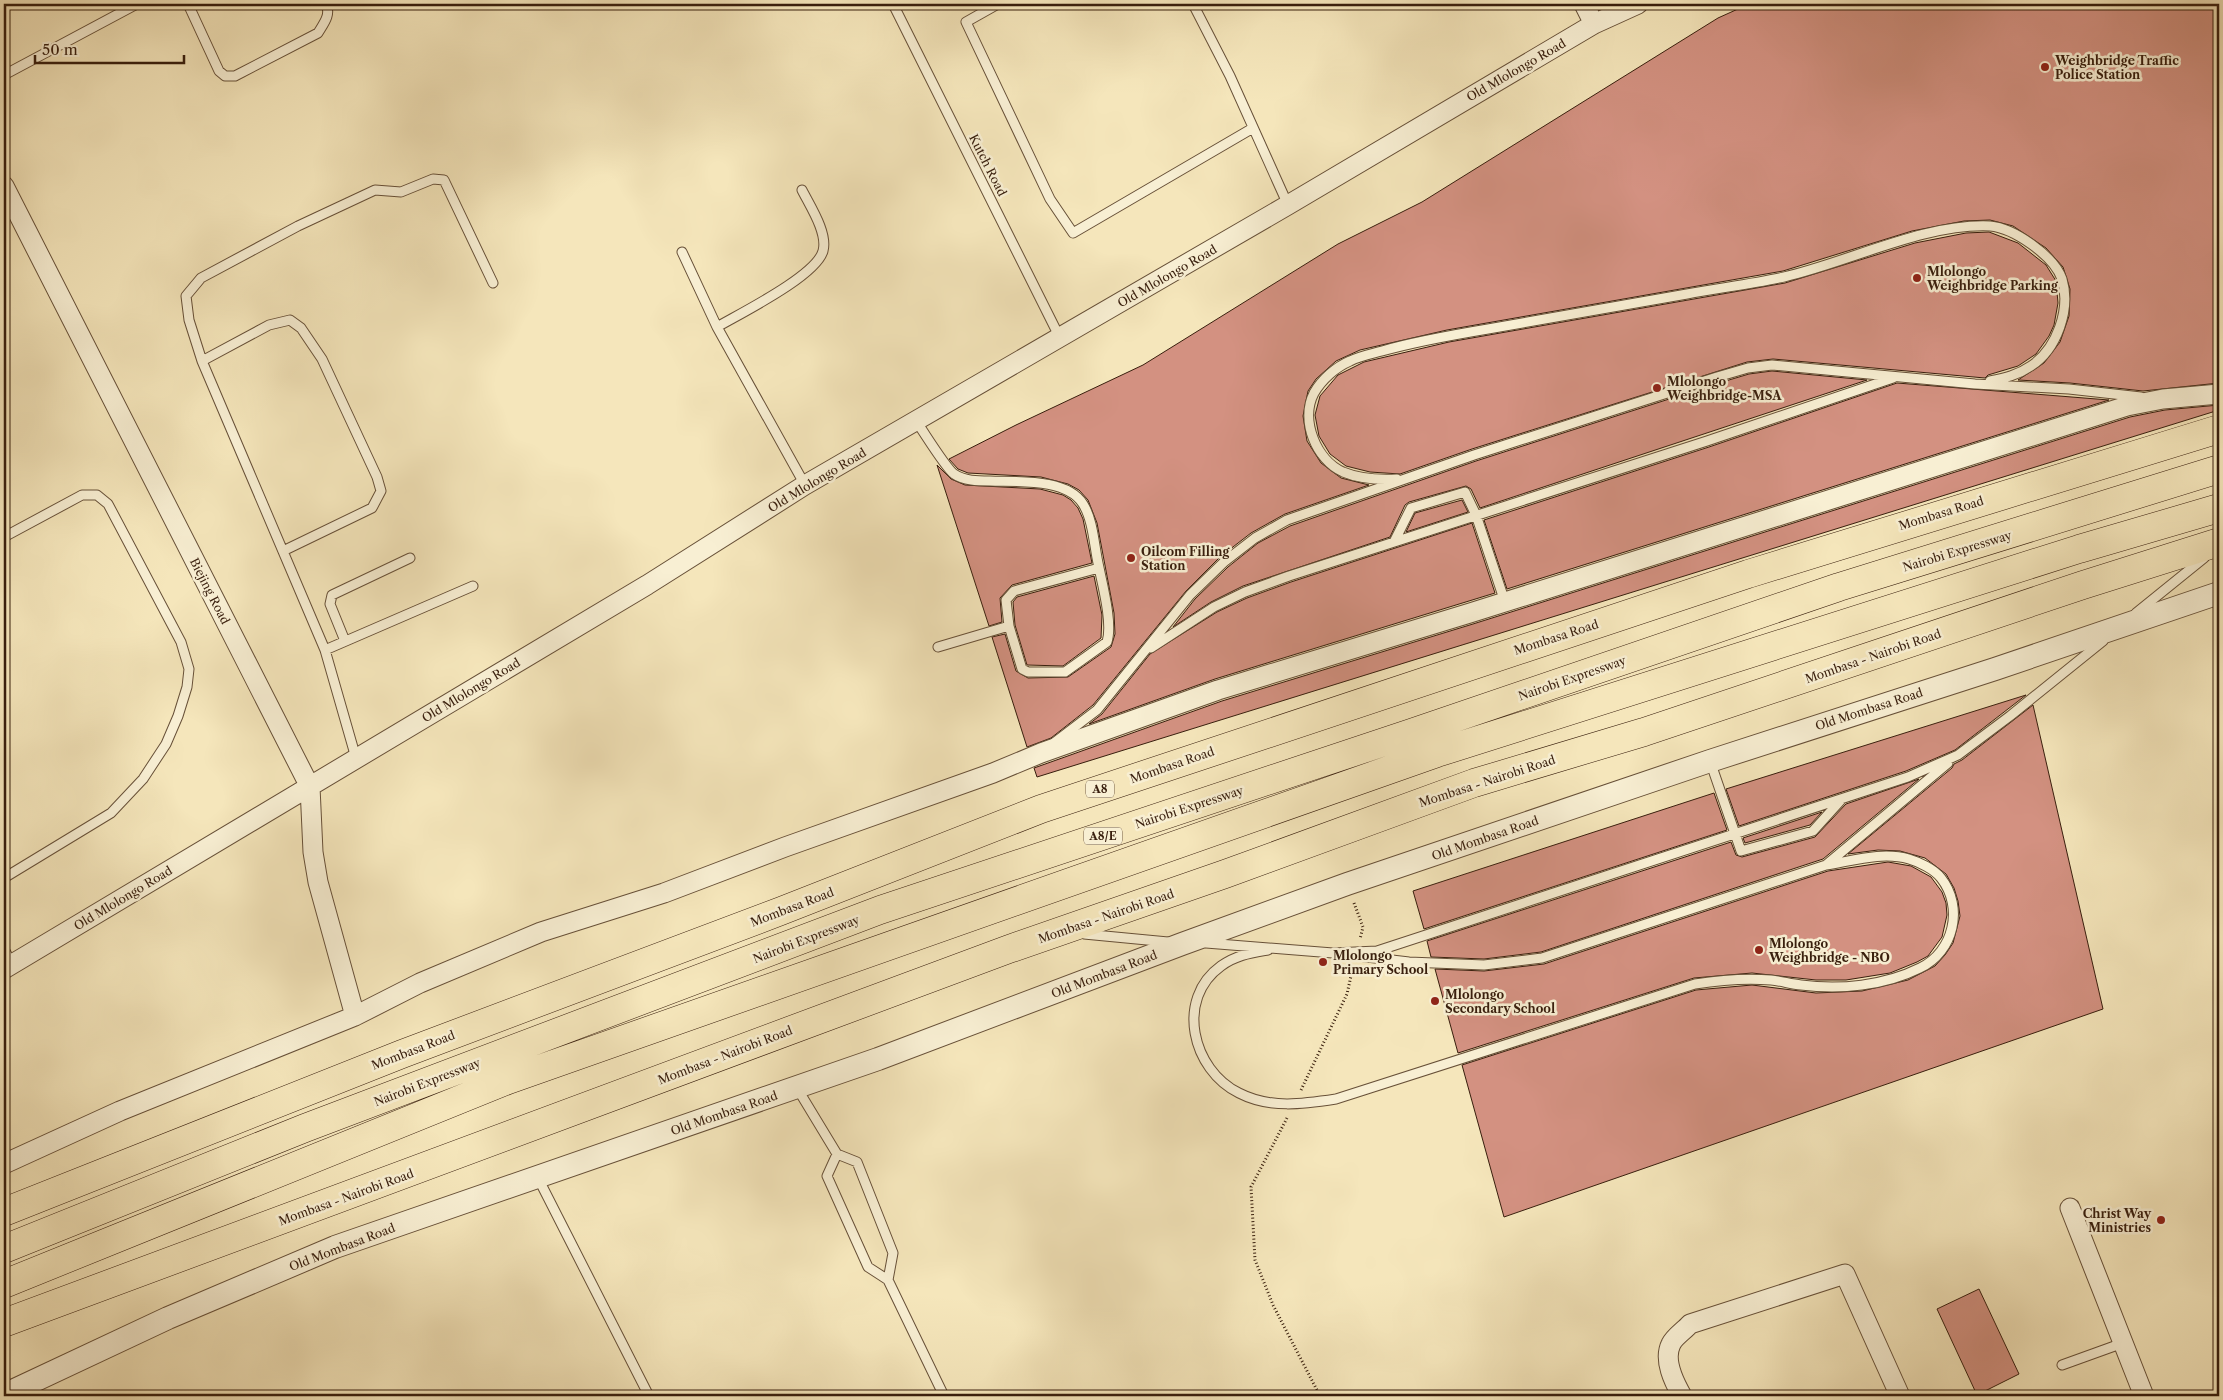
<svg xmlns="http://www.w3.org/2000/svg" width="2223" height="1400" font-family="'Libre Caslon Text',serif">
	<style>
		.building { fill: #d39181; stroke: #381e0d }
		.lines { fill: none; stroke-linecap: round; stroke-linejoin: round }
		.service-casing { stroke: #675038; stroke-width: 11 }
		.minor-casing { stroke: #675038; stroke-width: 21 }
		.tertiary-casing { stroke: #675038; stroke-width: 24 }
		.trunk-casing { stroke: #381e0d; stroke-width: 29 }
		.motorway-casing { stroke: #381e0d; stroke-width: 29 }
		.path { stroke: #381e0d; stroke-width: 3; stroke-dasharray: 1 2.5; stroke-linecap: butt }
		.service { stroke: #f8efd3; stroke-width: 9 }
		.minor { stroke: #f8efd3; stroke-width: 19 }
		.tertiary { stroke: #f8efd3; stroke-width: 22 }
		.trunk { stroke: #f5e6bb; stroke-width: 28 }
		.motorway { stroke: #f5e6bb; stroke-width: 28 }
		.poi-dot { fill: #8f2418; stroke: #f8efd3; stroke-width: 2 }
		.labels { text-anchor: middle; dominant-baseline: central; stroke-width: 5; stroke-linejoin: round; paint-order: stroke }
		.shield { fill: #f8efd3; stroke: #725d48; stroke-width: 1 }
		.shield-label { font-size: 11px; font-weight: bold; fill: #381e0d }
		.poi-label { font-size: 12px; font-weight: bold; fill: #381e0d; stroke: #f8efd3; text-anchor: start }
		.street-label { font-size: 12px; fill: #381e0d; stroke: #f8efd3 }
	</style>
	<rect width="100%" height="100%" fill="#f5e6bb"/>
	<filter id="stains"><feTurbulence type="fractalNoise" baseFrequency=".004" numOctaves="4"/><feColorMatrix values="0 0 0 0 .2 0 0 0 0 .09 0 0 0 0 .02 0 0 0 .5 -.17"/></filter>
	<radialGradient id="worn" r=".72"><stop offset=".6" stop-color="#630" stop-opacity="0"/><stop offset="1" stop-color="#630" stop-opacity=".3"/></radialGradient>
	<path class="building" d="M 1749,4 L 2219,4 L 2219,383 L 2143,391 L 2070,383 L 2018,380 L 2044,363 L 2060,342 L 2069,316 L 2070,289 L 2063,267 L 2046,248 L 2013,226 L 1990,220 L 1964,221 L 1912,231 L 1783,271 L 1447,330 L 1360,350 L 1336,361 L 1316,379 L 1308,391 L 1303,416 L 1307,441 L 1321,463 L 1341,478 L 1369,485 L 1285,514 L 1251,533 L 1220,557 L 1186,591 L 1093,705 L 1051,738 L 1027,747 L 992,637 L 1005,634 L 1016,671 L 1028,678 L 1068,677 L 1111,647 L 1115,634 L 1114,613 L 1097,523 L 1088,500 L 1079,490 L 1068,484 L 1041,477 L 968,473 L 958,469 L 949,459 L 1016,425 L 1143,365 L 1338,244 L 1422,202 L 1718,18 Z
		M 1989,232 L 2018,243 L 2046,265 L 2056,281 L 2058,303 L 2054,325 L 2049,336 L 2036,354 L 2018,366 L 1988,375 L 1985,378 L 1773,359 L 1747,362 L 1472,449 L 1400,474 L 1370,472 L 1346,466 L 1330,454 L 1319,436 L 1315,415 L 1320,396 L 1338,375 L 1364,362 L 1449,342 L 1785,283 L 1915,243 L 1966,233 Z
		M 1772,371 L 1867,380 L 1480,508 L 1471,489 L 1466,486 L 1409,502 L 1405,505 L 1390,537 L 1243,586 L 1211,602 L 1173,627 L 1195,599 L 1228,567 L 1258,543 L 1290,526 L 1476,461 L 1719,383 L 1749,374 Z
		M 1897,383 L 2109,400 L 1507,589 L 1484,520 L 1709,447 Z
		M 2219,405 L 2219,410 L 1037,777 L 1034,768 L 1222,701 L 1473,624 L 2130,417 L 2165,410 Z
		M 937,465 L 951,479 L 965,485 L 1040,489 L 1063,495 L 1071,500 L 1078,508 L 1083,519 L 1092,563 L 1012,585 L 1000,598 L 1002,622 L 989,626 Z
		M 1462,500 L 1468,512 L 1406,532 L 1415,513 Z
		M 1472,523 L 1495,593 L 1215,679 L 1089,724 L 1102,714 L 1150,654 L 1217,612 L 1247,598 L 1291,582 Z
		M 1094,576 L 1102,615 L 1101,638 L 1063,666 L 1027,665 L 1015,625 L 1013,602 L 1017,597 Z
		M 2026,695 L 1955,750 L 1906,771 L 1739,826 L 1726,789 Z
		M 2033,705 L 2103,1009 L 1504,1217 L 1462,1065 L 1696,990 L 1752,985 L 1816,993 L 1862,991 L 1908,980 L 1935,966 L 1945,955 L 1953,943 L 1960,916 L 1958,901 L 1954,888 L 1946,874 L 1925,858 L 1900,851 L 1878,850 L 1848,854 L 1952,768 L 1954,764 L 1962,760 Z
		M 1919,779 L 1823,859 L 1541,952 L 1484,959 L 1431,957 L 1427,941 L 1731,842 L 1736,855 L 1742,857 L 1815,837 L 1846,804 Z
		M 1714,793 L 1727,830 L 1424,929 L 1413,891 Z
		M 1822,812 L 1810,825 L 1745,843 L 1743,838 Z
		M 1888,862 L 1911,866 L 1931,877 L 1942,892 L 1946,903 L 1947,915 L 1942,937 L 1928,956 L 1917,962 L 1890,973 L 1846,980 L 1816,980 L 1752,973 L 1694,978 L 1458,1053 L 1435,969 L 1484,971 L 1544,964 L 1828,871 Z
		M 1979,1289 L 2019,1374 L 1977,1395 L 1937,1309 Z"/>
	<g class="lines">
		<g class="service-casing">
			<path id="service" d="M 188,4 L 219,71 L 225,76 L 235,76 L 318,33 C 324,23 331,15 326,4
				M 893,4 L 1060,338
				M 998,4 L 966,22 L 1050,199 L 1073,233 L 1253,128
				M 1193,4 L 1230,76 L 1288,205
				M 4,75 L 137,4
				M 682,252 L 717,327 L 805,485
				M 717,327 C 741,313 816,276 823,251 C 828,233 810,206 802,190
				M 202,361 L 269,325 L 290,320 L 301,328 L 322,359 L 377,477 L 381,491 L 372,508 L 283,551
				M 916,421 C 924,432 945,467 954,474 C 964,481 978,481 990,481 C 1017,482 1067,478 1083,504 C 1093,520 1094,544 1098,563 C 1102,583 1113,623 1107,642 L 1065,672 L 1028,672 L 1022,669 L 1009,626 L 938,647
				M 1397,479 C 1379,480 1360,479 1343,472 C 1316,460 1300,420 1314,393 C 1322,379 1336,367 1350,361 C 1360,356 1371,354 1382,351 C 1417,341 1452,335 1488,329 C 1555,317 1621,305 1687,294 C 1719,288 1752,284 1784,277 C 1849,262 1925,223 1990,226 C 2014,228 2054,256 2062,279 C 2071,309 2057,349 2031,366 C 2018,375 2005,378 1990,381
				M 4,537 L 82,495 L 97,495 L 108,504 L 181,642 L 189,669 L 187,687 L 178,716 L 166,744 L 143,779 L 111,813 L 4,878
				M 1394,542 L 1411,508 L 1465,492 L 1476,515 L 1505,602
				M 2136,613 L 2204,558
				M 1009,626 L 1006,600 L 1014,591 L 1099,568
				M 345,641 L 330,604 L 332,595 L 410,558
				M 1151,648 L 1214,607 L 1245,592 L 1289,576 L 1707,441 L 1893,378
				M 325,650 L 473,586
				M 1055,742 L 1097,710 L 1190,595 L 1224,562 L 1255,538 L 1287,520 L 1474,455 L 1717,377 L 1748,368 L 1772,365 L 1975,384 L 2069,389 L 2141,397
				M 356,758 L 325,650 L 202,361 L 189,320 L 186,296 L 201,278 L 298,226 L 375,190 L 401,192 L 433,179 L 444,180 L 493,283
				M 1710,761 L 1741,851 L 1813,831 L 1841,800
				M 1084,934 L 1168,942
				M 1206,943 L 1333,953 L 1377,951 L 1908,777 L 1958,755 L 2010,716 L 2103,641
				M 4,949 L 12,964
				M 1268,950 C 1251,953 1236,955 1221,966 C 1175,999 1192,1070 1239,1093 C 1270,1109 1303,1104 1336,1099 L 1695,984 C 1720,980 1746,978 1771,980 C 1781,981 1791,984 1801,985 C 1840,990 1884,986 1920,968 C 1954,952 1964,907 1941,878 C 1934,869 1919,862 1909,859 C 1882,851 1852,861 1826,865
				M 1358,956 L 1409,962 L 1484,965 L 1542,958 L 1826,865 L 1948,763
				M 797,1088 L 837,1154 L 857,1162 L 893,1253 L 888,1280
				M 837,1154 L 827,1176 L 868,1267 L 888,1280 L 944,1396
				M 538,1178 L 649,1396
				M 2062,1365 L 2123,1343"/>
		</g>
		<g class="minor-casing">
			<path id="minor" d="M 1584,4 L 1594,24
				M 4,186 L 310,787 L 313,852 L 318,882 L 355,1016
				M 4,969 L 647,585 L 805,485 L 1288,205 L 1594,24 L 1638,4
				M 4,1164 L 120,1111 L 355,1016 L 420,983 L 541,932 L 664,893 L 785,847 L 993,773 L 1041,753 L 1218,690 L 1470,613 L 2127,406 L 2163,399 L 2219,394
				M 2070,1208 L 2144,1396
				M 1682,1396 C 1674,1382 1663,1360 1671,1344 C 1674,1337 1685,1330 1690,1324 L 1845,1274 L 1900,1396"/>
		</g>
		<g class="tertiary-casing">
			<path id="tertiary" d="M 4,1395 L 168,1318 L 335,1247 L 878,1059 L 1182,944 L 1347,884 L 1710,761 L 1995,669 L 2219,593"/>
		</g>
		<g class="trunk-casing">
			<path id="trunk" d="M 4,1212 L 402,1054 L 781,911 L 1041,809 L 1748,574 L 2219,429
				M 4,1323 L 1009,949 L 1225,874 L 1474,783 L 1644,732 L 2083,585 L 2219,542"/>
		</g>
		<g class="motorway-casing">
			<path id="motorway" d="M 4,1249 L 305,1128 L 880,910 L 1411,733 L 1839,587 L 2219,469
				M 4,1284 L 508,1080 L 1437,753 L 2079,549 L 2219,508"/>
		</g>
		<path class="path" d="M 1354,903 L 1363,927 L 1360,939
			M 1301,1090 L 1347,994 L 1353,967
			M 1287,1118 L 1251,1187 L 1255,1260 L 1273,1305 L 1320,1396"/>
		<use href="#service" class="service"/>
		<use href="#minor" class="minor"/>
		<use href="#tertiary" class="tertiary"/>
		<use href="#trunk" class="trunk"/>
		<use href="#motorway" class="motorway"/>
	</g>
	<g class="poi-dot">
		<circle cx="2045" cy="67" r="5"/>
		<circle cx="1917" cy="278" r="5"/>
		<circle cx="1657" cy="388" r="5"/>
		<circle cx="1131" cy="558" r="5"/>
		<circle cx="1759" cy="950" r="5"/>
		<circle cx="1323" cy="962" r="5"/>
		<circle cx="1435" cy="1001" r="5"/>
		<circle cx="2161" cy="1220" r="5"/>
	</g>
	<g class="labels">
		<g class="shield">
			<rect x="1086" y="780.5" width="28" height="17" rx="4"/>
			<rect x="1084" y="827.5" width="38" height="17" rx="4"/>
		</g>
		<g class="shield-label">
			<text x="1100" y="789">A8</text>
			<text x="1103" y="836">A8/E</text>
		</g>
		<g class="poi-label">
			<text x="2055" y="60">Weighbridge Traffic<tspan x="2055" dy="14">Police Station</tspan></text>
			<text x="1927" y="271">Mlolongo<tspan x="1927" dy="14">Weighbridge Parking</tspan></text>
			<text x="1667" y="381">Mlolongo<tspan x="1667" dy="14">Weighbridge-MSA</tspan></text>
			<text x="1141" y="551">Oilcom Filling<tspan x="1141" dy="14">Station</tspan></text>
			<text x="1769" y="943">Mlolongo<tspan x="1769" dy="14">Weighbridge - NBO</tspan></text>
			<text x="1333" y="955">Mlolongo<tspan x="1333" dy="14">Primary School</tspan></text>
			<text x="1445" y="994">Mlolongo<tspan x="1445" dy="14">Secondary School</tspan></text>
			<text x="2151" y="1213" text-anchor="end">Christ Way<tspan x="2151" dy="14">Ministries</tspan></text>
		</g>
		<g class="street-label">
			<text transform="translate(1516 70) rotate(-30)">Old Mlolongo Road</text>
			<text transform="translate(988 165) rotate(63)">Kutch Road</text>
			<text transform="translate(1167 276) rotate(-30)">Old Mlolongo Road</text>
			<text transform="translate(817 480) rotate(-31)">Old Mlolongo Road</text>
			<text transform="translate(1941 513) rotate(-17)">Mombasa Road</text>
			<text transform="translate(1957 551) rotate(-17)">Nairobi Expressway</text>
			<text transform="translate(210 591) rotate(63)">Biejing Road</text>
			<text transform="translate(1556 637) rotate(-18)">Mombasa Road</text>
			<text transform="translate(1873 656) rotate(-19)">Mombasa - Nairobi Road</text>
			<text transform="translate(1572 678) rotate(-19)">Nairobi Expressway</text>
			<text transform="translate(471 690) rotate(-31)">Old Mlolongo Road</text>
			<text transform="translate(1869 709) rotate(-18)">Old Mombasa Road</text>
			<text transform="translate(1172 765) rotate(-19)">Mombasa Road</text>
			<text transform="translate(1487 781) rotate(-18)">Mombasa - Nairobi Road</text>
			<text transform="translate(1189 807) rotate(-18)">Nairobi Expressway</text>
			<text transform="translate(1485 838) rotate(-19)">Old Mombasa Road</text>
			<text transform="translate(123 898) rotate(-31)">Old Mlolongo Road</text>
			<text transform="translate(792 907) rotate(-21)">Mombasa Road</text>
			<text transform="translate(1106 916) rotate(-19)">Mombasa - Nairobi Road</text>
			<text transform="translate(806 939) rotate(-21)">Nairobi Expressway</text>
			<text transform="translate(1104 974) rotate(-21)">Old Mombasa Road</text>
			<text transform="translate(413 1050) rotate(-21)">Mombasa Road</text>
			<text transform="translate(725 1055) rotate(-21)">Mombasa - Nairobi Road</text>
			<text transform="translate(427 1082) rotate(-21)">Nairobi Expressway</text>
			<text transform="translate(724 1113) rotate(-19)">Old Mombasa Road</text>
			<text transform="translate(346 1197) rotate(-20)">Mombasa - Nairobi Road</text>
			<text transform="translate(342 1247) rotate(-21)">Old Mombasa Road</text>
		</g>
	</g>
	<rect width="2223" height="1400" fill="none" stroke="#f5e6bb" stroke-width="20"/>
	<rect x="5" y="5" width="2213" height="1390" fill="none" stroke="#381e0d" stroke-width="2.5"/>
	<rect x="10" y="10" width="2203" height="1380" fill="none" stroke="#381e0d"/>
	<path d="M35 55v8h149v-8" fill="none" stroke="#381e0d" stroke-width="2.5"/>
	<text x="42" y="55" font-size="15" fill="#381e0d" stroke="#f8efd3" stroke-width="4" paint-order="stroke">50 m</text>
	<rect width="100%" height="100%" filter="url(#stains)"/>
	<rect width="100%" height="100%" fill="url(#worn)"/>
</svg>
